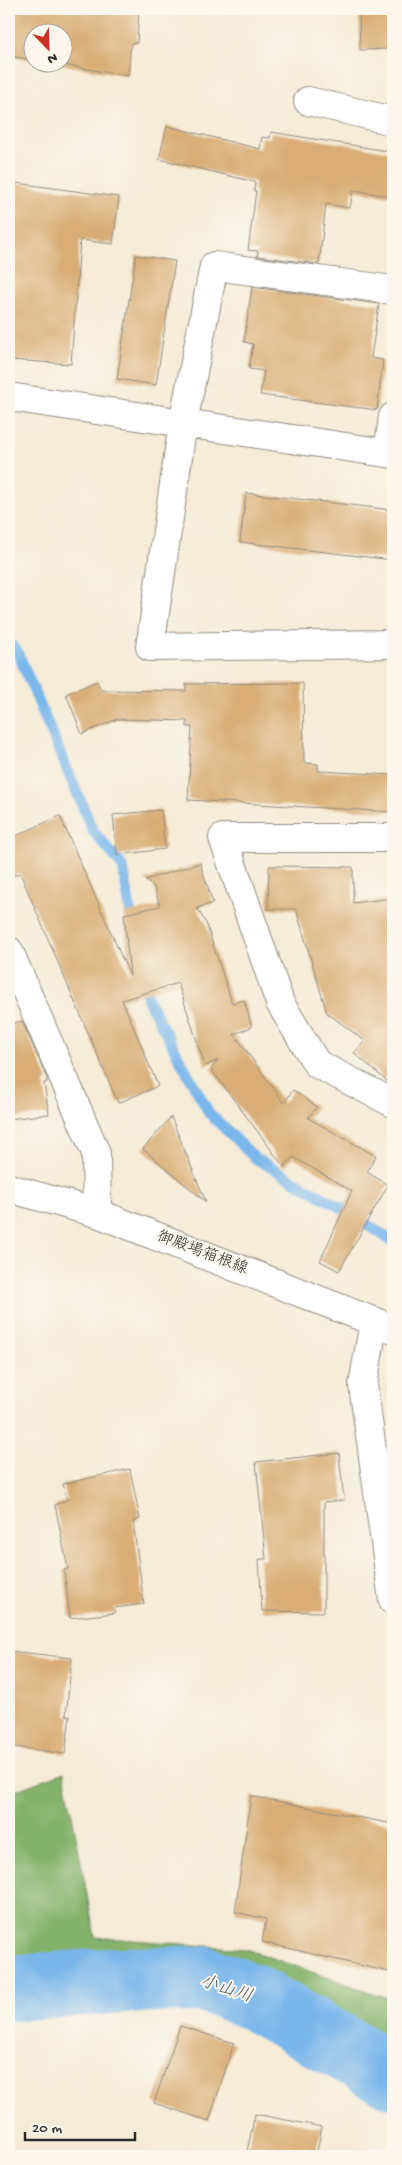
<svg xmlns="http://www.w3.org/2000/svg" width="402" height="2165" font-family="'Gochi Hand','Klee One',sans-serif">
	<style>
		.forest { fill: #84b26b; stroke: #586e4b }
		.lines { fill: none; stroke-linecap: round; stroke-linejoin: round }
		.stream { stroke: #78b6eb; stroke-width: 11 }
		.river { stroke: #78b6eb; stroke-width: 66 }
		.building { fill: #d9ad74 }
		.minor-casing { stroke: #908b80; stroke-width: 30 }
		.major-casing { stroke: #908b80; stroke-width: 30 }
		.minor { stroke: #fff; stroke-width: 28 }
		.major { stroke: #fff; stroke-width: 28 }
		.labels { text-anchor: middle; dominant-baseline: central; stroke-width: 4; stroke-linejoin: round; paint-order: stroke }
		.street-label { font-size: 16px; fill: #2b2b2b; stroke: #fbf7ec }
		.water-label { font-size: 18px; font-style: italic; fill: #465c6e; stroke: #fbf7ec }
	</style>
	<rect width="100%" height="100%" fill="#fbf7ec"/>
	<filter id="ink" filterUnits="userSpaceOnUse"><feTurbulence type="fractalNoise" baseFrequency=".02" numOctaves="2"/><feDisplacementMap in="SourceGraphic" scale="10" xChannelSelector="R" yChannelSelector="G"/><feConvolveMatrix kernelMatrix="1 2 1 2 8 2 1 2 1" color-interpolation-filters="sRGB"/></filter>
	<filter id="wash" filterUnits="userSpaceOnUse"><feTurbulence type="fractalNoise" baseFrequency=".0096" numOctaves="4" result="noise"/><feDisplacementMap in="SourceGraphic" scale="20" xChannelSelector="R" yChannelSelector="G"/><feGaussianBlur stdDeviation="1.12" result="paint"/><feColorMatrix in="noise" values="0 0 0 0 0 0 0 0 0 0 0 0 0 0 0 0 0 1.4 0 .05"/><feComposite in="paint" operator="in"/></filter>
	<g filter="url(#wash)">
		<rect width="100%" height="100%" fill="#f5ebd6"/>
		<path class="forest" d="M 64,1772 L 95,1937 L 246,1949 L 393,2000 L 393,2097 L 190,1990 L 9,2008 L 9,1793 Z"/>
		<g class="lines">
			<path class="stream" d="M 9,643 L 17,651 L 93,831 L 123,867 L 133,927
				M 144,979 L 148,1000 L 209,1113 L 255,1158 L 352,1214 L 393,1242"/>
			<path class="river" d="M 9,1988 L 126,1980 L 204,1979 L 253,1997 L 393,2076"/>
		</g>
		<g id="blocks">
			<path class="building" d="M 9,9 L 139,9 L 137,43 L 131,43 L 128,76 L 46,62 L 62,62 L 62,32 L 32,32 L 32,60 L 9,56 Z
				M 359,9 L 388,9 L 389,49 L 360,50 Z
				M 167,126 L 260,149 L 262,137 L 270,138 L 271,132 L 393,152 L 393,191 L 389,190 L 388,196 L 353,190 L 350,208 L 326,204 L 319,264 L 257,256 L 258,251 L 248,250 L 256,191 L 254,191 L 255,182 L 159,159 Z
				M 9,182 L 119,197 L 113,244 L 80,240 L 71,364 L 9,360 L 9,300 L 11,301 L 14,246 L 9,245 Z
				M 136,255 L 175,261 L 156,385 L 117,379 Z
				M 252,287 L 379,304 L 371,358 L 383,360 L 377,410 L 260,395 L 264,371 L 249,369 L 253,344 L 244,342 Z
				M 246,493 L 393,510 L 393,560 L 240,542 Z
				M 97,681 L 101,690 L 186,691 L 186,684 L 303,683 L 304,763 L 318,764 L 318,771 L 393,775 L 393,812 L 188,800 L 192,727 L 187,727 L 187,721 L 117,719 L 82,734 L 66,694 Z
				M 161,810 L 165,849 L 117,855 L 113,815 Z
				M 60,816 L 130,976 L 124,914 L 160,906 L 154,887 L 145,880 L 200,863 L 213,903 L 197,908 L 206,923 L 232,1003 L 244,1000 L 252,1027 L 234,1034 L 284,1103 L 293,1090 L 317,1107 L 308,1118 L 376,1156 L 367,1172 L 388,1185 L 339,1271 L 320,1261 L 352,1191 L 293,1157 L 284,1167 L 211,1069 L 218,1060 L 205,1066 L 178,983 L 122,1000 L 158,1086 L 118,1103 L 20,873 L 9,878 L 9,839 Z
				M 269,866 L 353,867 L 353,903 L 393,898 L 393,1086 L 354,1053 L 365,1041 L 327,1013 L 296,909 L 268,909 Z
				M 22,1021 L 47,1078 L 47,1082 L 44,1083 L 49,1114 L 9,1119 L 9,1024 Z
				M 171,1117 L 206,1202 L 143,1149 Z
				M 339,1453 L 344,1500 L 324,1502 L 324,1612 L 262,1611 L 259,1559 L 266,1559 L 256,1462 Z
				M 130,1469 L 140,1519 L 133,1521 L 144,1604 L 114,1608 L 115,1613 L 70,1618 L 64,1570 L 68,1569 L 55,1505 L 67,1500 L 63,1484 Z
				M 9,1651 L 72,1658 L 66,1715 L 70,1716 L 65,1754 L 9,1746 Z
				M 251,1796 L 393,1824 L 393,1973 L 262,1942 L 266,1919 L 235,1912 Z
				M 180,2026 L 234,2043 L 209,2121 L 154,2103 Z
				M 255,2114 L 322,2127 L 316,2156 L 246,2156 Z"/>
		</g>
	</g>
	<g filter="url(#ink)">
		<use href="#blocks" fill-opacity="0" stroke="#908b80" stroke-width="1"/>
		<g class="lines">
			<g class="minor-casing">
				<path id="minor" d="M 308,101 L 393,121
					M 393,290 L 214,266 L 183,423 L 150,647 L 393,644
					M 9,397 L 393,454
					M 388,452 L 393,417
					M 393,838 L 223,838 L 280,1003 L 317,1064 L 393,1103
					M 9,951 L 96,1153 L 97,1213
					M 374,1321 L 363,1385 L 393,1600"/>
			</g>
			<g class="major-casing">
				<path id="major" d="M 9,1188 L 97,1213 L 393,1329"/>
			</g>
			<use href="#minor" class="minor"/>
			<use href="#major" class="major"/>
		</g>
	</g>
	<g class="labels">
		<g class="street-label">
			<text transform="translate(202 1254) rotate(21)">御殿場箱根線</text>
		</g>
		<g class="water-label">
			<text transform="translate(226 1990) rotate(18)">小山川</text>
		</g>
	</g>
	<rect width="402" height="2165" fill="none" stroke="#fbf7ec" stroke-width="30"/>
	<g transform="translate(48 48) rotate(157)"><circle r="24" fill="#fbf7ec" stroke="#a8a59f"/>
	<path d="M0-4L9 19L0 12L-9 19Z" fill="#c8321e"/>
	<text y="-8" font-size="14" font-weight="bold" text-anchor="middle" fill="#2b2b2b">N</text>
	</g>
	<path d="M25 2132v8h110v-8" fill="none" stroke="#2b2b2b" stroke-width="2.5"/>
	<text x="32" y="2132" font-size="15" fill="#2b2b2b" stroke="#fbf7ec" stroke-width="4" paint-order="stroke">20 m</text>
</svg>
